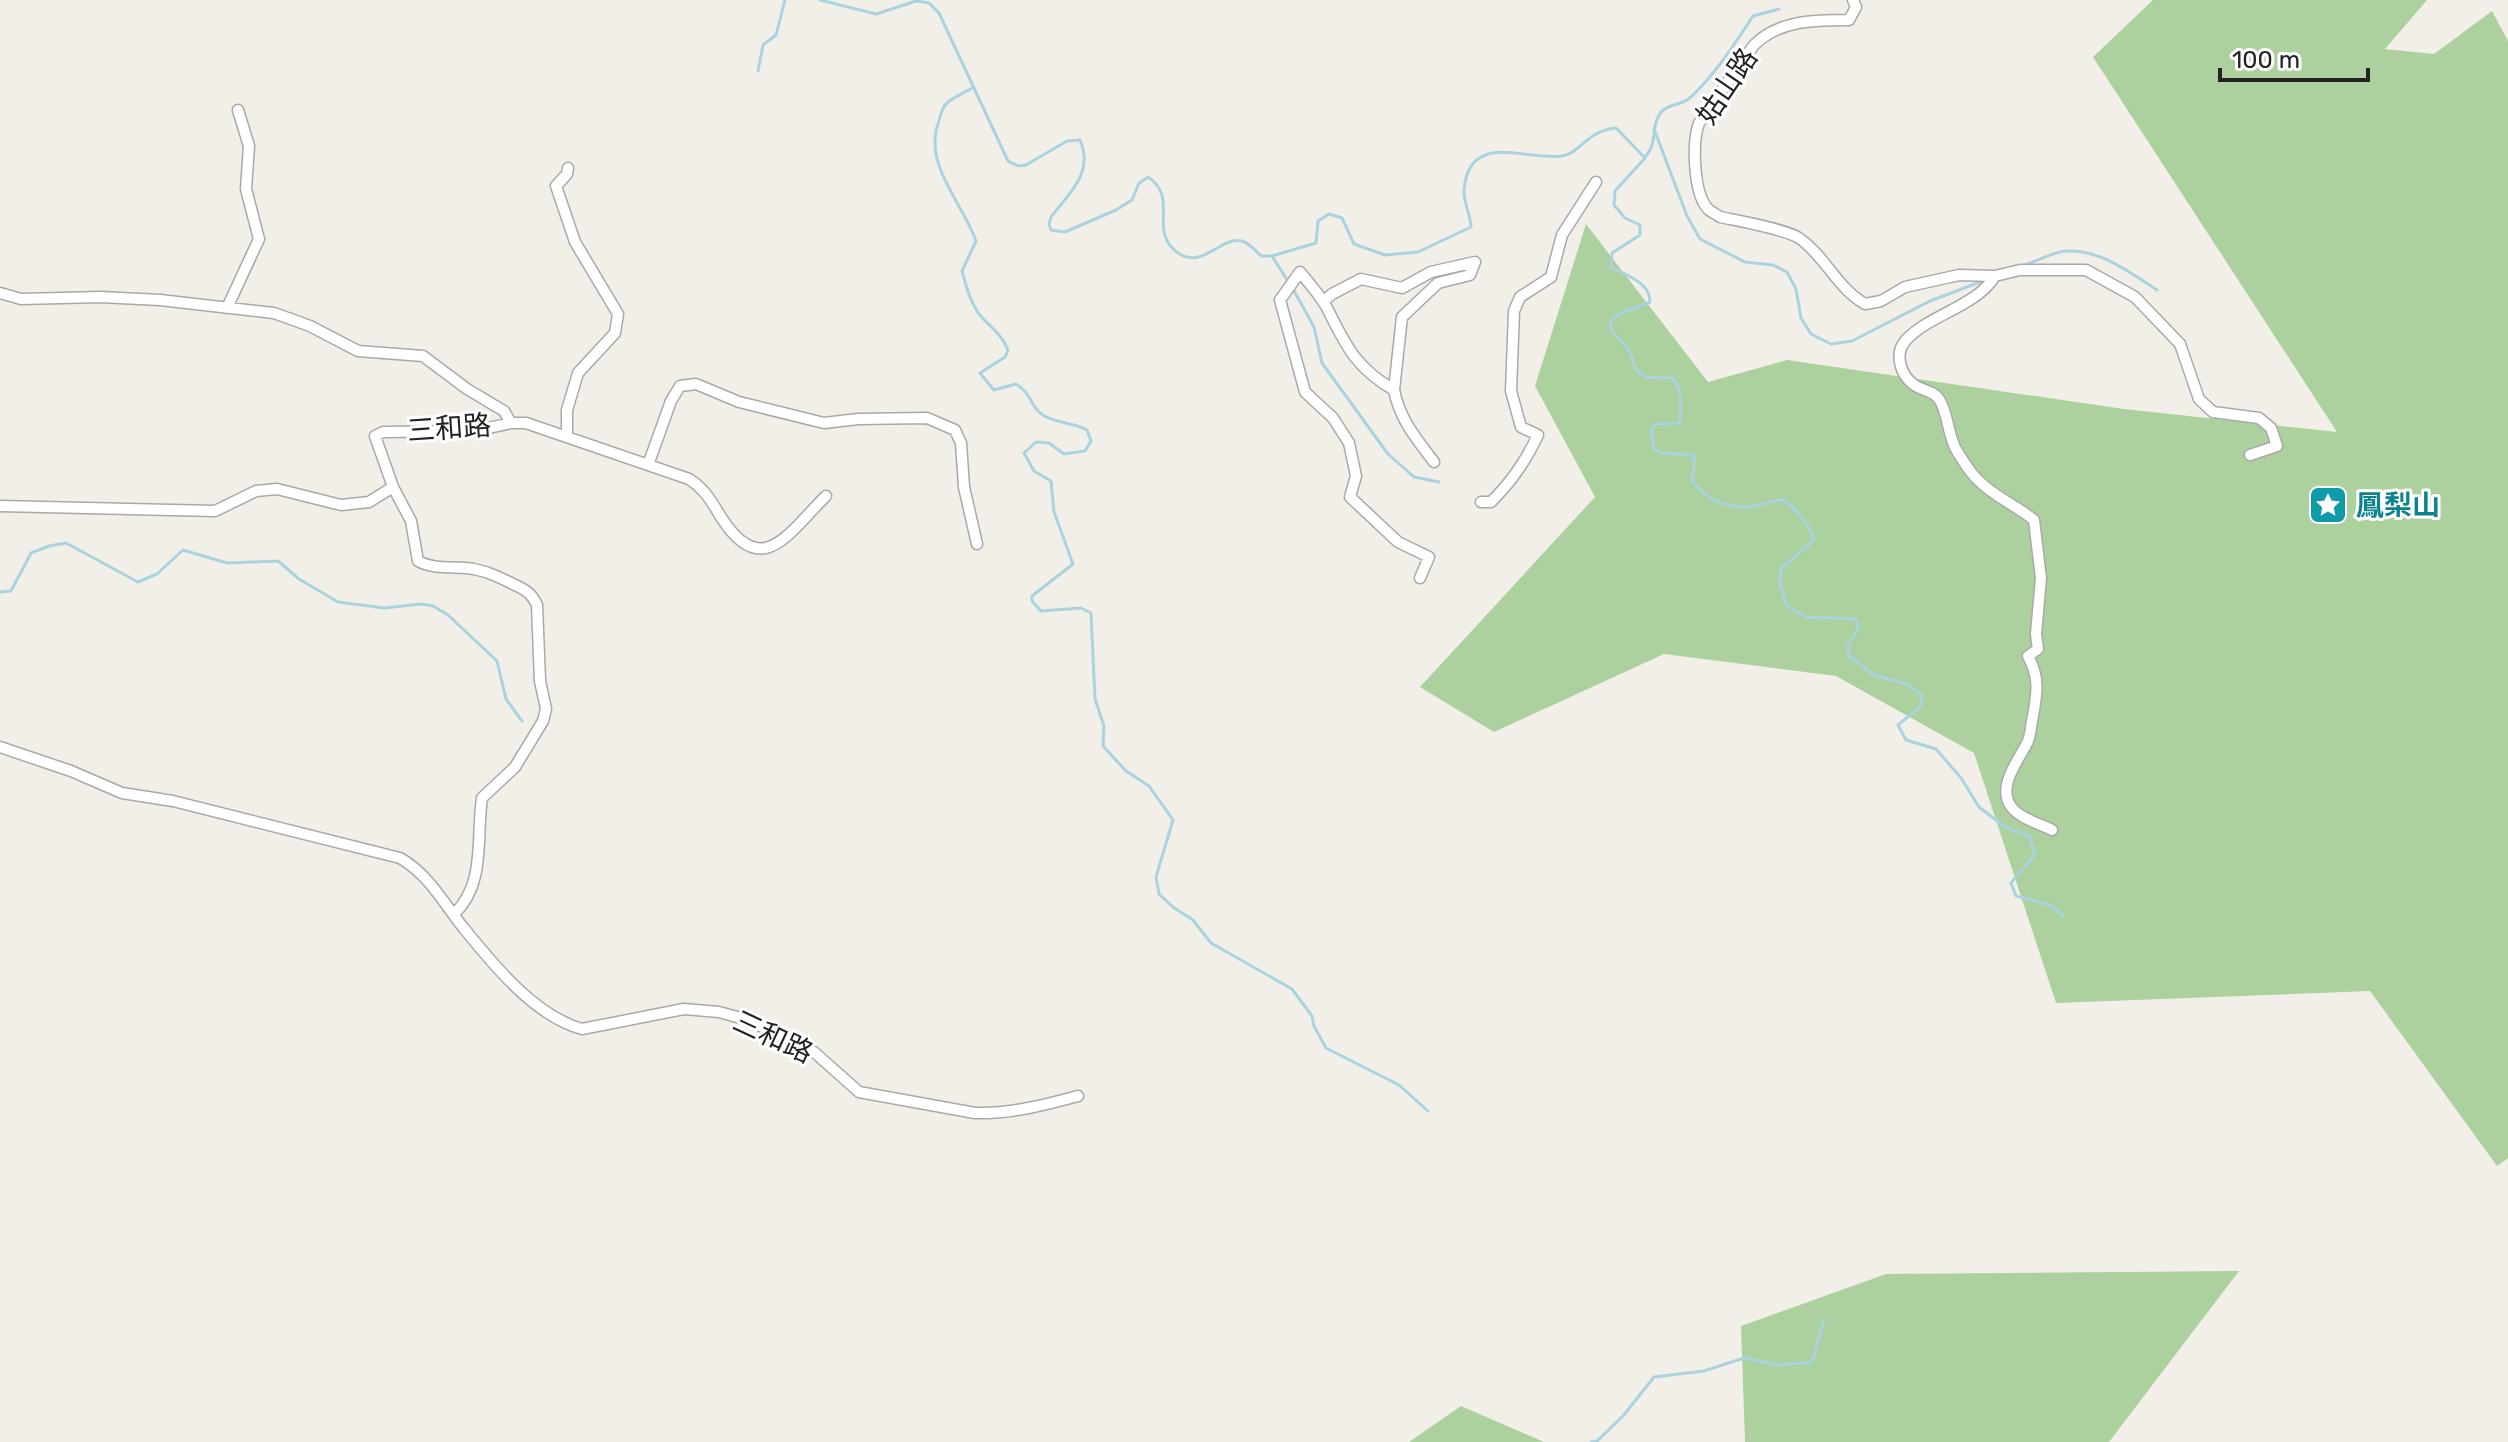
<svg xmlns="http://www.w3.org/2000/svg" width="2508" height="1442" font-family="Rubik,'Noto Sans TC',sans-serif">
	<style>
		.forest { fill: #add19e }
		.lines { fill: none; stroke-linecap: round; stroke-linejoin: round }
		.stream { stroke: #aad3df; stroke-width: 3 }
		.street-casing { stroke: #a9a9a9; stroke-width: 13 }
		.street { stroke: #fff; stroke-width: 10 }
		.labels { text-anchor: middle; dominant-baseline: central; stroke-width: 6; stroke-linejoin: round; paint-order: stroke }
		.street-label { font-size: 28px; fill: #222; stroke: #fff }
		.culture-label { font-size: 28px; font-weight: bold; fill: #0d838f; stroke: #fff; text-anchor: start }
	</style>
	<rect width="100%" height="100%" fill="#f2efe9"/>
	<path class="forest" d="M 2153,0 L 2427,0 L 2385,49 L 2434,54 L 2492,11 L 2508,41 L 2508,1158 L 2497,1166 L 2370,991 L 2056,1003 L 1974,753 L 1836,676 L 1664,654 L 1494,732 L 1420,687 L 1595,497 L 1535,386 L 1586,224 L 1708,382 L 1787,360 L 2124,409 L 2337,432 L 2093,57 Z
		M 2239,1271 L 2109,1442 L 1745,1442 L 1741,1326 L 1886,1274 Z
		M 1461,1406 L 1544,1442 L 1409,1442 Z"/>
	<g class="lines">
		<path class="stream" d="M 820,0 L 876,14 L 916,1 L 929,3 L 939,13 L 1008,161 L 1018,166 L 1026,165 L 1067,141 L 1080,140 C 1094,173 1070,192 1051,217 L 1049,224 L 1051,230 L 1065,232 L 1116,210 L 1132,200 L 1139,183 L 1148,177 C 1180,198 1147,231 1178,253 C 1203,270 1220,236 1242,241 C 1249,243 1256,251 1261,256 L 1272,256 L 1316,243 L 1318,221 L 1329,214 L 1342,218 L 1354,244 L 1385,255 L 1418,252 L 1471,227 C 1471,215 1463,202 1464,190 C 1469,130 1527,161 1562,156 C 1581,153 1586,131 1616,128 L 1645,158 L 1615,191 L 1614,205 L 1625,218 L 1640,225 L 1640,235 L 1612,253 L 1611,267 C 1627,276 1650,282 1650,302 L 1615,316 L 1610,323 L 1611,330 L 1629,350 L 1637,371 L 1646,377 L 1672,378 C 1684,391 1680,407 1680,423 L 1655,424 L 1651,432 L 1654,449 L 1661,453 L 1693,455 L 1695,460 L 1692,480 C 1703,497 1723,507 1744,507 C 1757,507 1770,500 1784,500 C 1798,512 1809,523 1814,540 L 1781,569 L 1780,584 L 1787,606 L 1806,617 L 1856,619 L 1858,629 L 1848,645 L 1849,656 L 1874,675 L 1909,685 L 1922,696 L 1921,706 L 1898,725 L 1906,740 L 1936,749 L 1961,778 L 1979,807 L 2005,827 L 2029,836 L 2035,854 L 2011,883 L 2016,896 L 2050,905 L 2063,916
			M 758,71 L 763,45 L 776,35 L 785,0
			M 972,88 C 964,93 951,98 946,104 C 942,108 940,117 939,121 C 922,164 963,203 976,241 L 962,271 C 966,286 970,301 979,314 C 989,326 1002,334 1008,350 L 1005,357 L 980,373 L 994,390 L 1016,384 C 1031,394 1028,399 1037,410 C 1050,424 1071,421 1087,430 L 1091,441 L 1085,451 L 1064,454 L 1049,443 L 1036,442 L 1024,453 L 1034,471 L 1051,481 L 1054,512 L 1073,564 L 1032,596 L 1032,601 L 1041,611 L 1081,608 L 1091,613 L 1095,699 L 1104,726 L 1103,746 L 1126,771 L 1149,786 L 1173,820 L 1156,877 L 1159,894 L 1173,907 L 1193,920 L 1211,943 L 1292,989 L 1312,1016 L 1314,1026 L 1326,1048 L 1399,1085 L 1428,1111
			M 1654,129 L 1687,216 L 1700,239 L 1745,262 L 1773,265 L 1787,272 L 1796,289 L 1801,318 L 1811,334 L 1831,344 L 1852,341 L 1930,301 L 1988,279
			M 1646,156 C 1657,144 1651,129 1659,115 C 1666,103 1682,106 1691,97 C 1716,73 1734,45 1753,16 L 1779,9
			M 1272,256 L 1289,283
			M 2025,265 C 2036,261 2048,255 2060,252 C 2095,245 2130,273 2157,290
			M 1293,289 L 1314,327 L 1322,363 L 1388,454 L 1414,477 L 1439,482
			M 0,592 L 11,591 L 31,553 L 49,546 L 66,543 L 138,582 L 157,574 L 183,550 L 227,563 L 278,561 L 299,579 L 338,602 L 384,608 L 421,604 L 433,606 L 448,615 L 497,661 L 506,699 L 522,721
			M 1591,1442 L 1597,1441 L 1623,1416 L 1654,1377 L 1704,1371 L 1744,1358 L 1779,1365 L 1812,1362 L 1824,1320"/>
		<g class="street-casing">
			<path id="street" d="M 1853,0 L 1856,7 L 1849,20 C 1815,20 1779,20 1754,45 L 1699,123 C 1692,142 1693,195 1709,210 C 1710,211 1719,216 1720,217 C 1739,221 1785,229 1799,238 C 1825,256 1838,289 1865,304 L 1881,301 L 1905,287 L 1959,275 L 1995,276 L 2020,270 L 2086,270 L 2135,297 L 2180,344 L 2199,399 L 2213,412 L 2259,418 L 2271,428 L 2277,446 L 2250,455
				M 1995,276 C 1976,307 1930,314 1906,340 C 1894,353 1900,374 1913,384 C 1921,391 1933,390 1939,399 C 1949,414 1947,435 1957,451 C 1963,461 1970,473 1979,481 C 1995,497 2017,506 2034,520 L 2041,578 L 2036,634 L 2038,649 L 2028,656 C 2040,678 2037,693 2033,716 C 2031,724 2031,733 2028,741 C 2020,759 1994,788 2013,809 C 2022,819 2040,824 2052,830
				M 0,293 L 21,299 L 100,297 L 160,300 L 274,313 L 310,326 L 358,351 L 423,356 L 467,389 L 504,411 L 511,423
				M 1323,302 L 1332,294 L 1361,279 L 1402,288 L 1431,272 L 1475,262 L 1470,275 L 1438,283 L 1402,317 L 1394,390 C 1400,420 1416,438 1434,462
				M 227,308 L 259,239 L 246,189 L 249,146 L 238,110
				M 1394,390 C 1356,368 1346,346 1327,308 C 1320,295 1309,283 1300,272 L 1280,300 L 1305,392 L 1333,418 L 1349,443 L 1356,476 L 1350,497 L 1398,542 L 1429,557 L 1420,578
				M 567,437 L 567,410 L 578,373 L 615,333 L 618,314 L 575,242 L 556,186 L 567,174 L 568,168
				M 648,465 L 671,401 L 680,386 L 696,384 L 739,402 L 824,423 L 858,419 L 927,418 L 955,430 L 961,443 L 964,487 L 977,544
				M 1481,502 L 1491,502 C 1512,481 1525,462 1538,435 L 1521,427 L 1511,391 L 1514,311 L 1520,297 L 1551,277 L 1562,235 L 1596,182
				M 0,506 L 215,511 L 256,491 L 277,489 L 341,505 L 369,502 L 393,487
				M 0,747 L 71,771 L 122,793 L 173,801 L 400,858 C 428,874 443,902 462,926 C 492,963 534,1016 582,1029 L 684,1009 L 719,1012 L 748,1020 L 814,1052 L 859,1092 L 975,1113 C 1010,1114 1045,1105 1078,1096
				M 454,914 C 486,884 476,838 482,798 L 515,767 L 543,721 L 546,709 L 540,681 L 537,605 C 532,594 526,590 515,585 C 501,578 489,572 474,569 C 456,566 434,570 418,561 L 411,521 L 393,487 L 375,436 L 383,432 L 475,431 L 511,423 L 526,423 L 689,479 C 705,489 711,501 721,517 C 762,582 789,532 826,496"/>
		</g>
		<use href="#street" class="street"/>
	</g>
	<defs>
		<g id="sight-square" transform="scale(2)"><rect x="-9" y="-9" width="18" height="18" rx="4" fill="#0f9aa8" stroke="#fff"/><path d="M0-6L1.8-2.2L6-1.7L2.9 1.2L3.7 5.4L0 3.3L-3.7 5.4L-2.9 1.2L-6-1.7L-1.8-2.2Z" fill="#fff"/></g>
	</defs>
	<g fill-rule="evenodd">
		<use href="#sight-square" x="2328" y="505"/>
	</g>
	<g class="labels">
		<g class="street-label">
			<text transform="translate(1727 86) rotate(-56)">姑山路</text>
			<text transform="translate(449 428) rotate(-4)">三和路</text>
			<text transform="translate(773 1037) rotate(25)">三和路</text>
		</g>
		<g class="culture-label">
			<text x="2356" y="505">鳳梨山</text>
		</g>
	</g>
	<path d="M2220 68v12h148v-12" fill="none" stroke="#222222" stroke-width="4"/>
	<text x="2232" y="68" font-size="24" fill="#222222" stroke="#ffffff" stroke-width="6" paint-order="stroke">100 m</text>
</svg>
